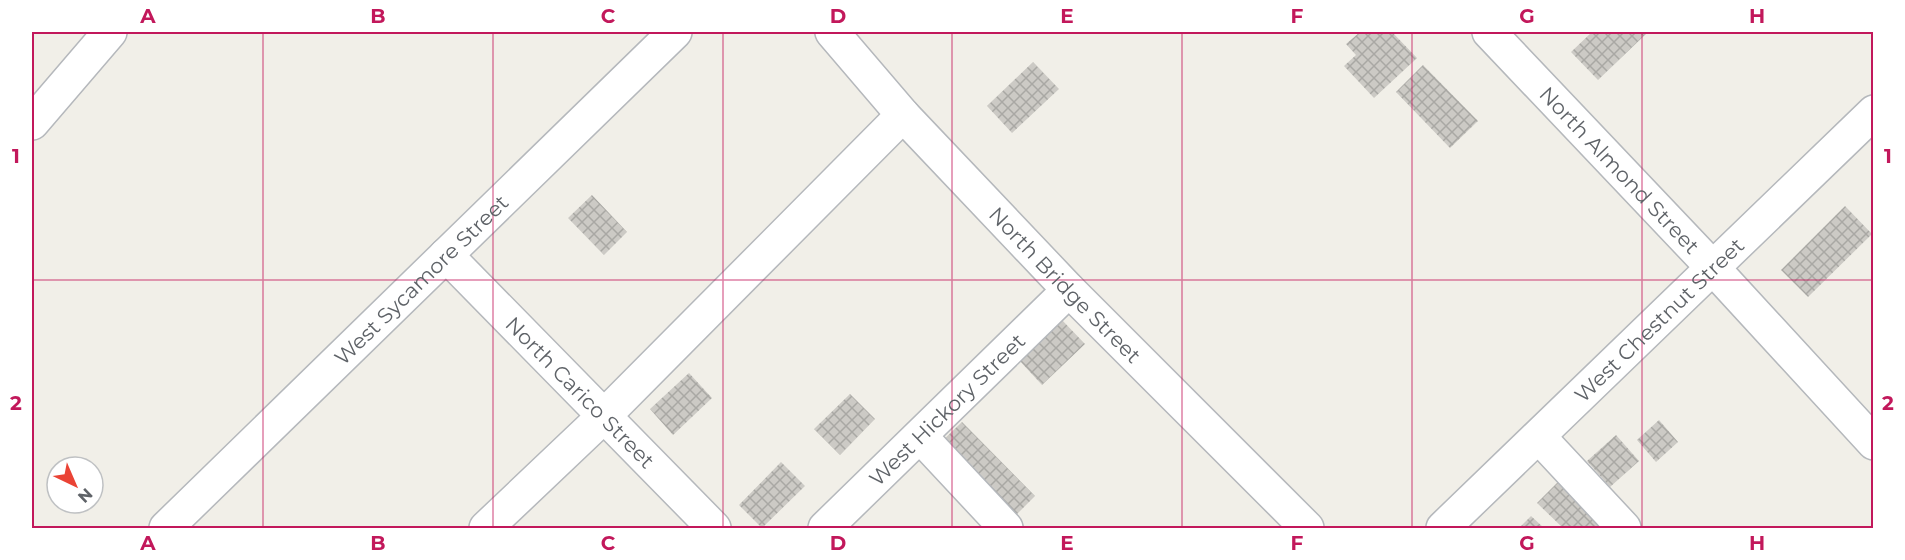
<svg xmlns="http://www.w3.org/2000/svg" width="1905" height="560" font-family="Montserrat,sans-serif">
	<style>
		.building { fill: url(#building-cross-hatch) }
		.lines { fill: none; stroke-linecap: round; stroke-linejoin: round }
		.minor-casing { stroke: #b5b8bc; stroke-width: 36 }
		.minor { stroke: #fff; stroke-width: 33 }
		.grid { fill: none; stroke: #c2185b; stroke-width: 1.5; stroke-opacity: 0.55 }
		.labels { text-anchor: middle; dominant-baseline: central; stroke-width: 4.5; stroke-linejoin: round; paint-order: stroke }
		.street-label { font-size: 21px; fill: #5f6368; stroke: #fff }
		.neatline { fill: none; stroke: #c2185b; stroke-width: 2 }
		.grid-label { font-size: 20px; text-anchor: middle; font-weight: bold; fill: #c2185b }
	</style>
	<defs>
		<pattern id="building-cross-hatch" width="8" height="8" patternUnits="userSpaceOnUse" patternTransform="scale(1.5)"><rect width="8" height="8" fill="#cccac5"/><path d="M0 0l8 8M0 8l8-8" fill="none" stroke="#a9a8a4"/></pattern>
	</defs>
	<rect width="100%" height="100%" fill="#f1efe8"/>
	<path class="building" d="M 1360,32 L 1392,32 L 1417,58 L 1374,98 L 1344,66 L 1356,55 L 1346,44 Z
		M 1592,32 L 1648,32 L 1598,80 L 1571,52 Z
		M 1033,62 L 1059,89 L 1012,133 L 987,106 Z
		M 1423,65 L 1478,121 L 1450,148 L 1396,92 Z
		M 592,195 L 627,232 L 604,255 L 568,218 Z
		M 1845,206 L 1872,234 L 1808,297 L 1781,270 Z
		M 1061,319 L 1085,344 L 1042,385 L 1018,359 Z
		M 689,373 L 712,398 L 673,435 L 650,409 Z
		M 850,394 L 875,419 L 840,455 L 814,429 Z
		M 1659,420 L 1678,442 L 1656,462 L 1637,440 Z
		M 962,422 L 1035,496 L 1013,518 L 940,443 Z
		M 1616,435 L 1639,461 L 1610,487 L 1587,461 Z
		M 781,462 L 805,486 L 762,528 L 739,505 Z
		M 1561,479 L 1605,523 L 1599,528 L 1563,528 L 1537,503 Z
		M 1531,516 L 1544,528 L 1519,528 Z"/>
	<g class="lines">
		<g class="minor-casing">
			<g id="minor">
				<path id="s1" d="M 832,32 L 903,115 L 1069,290 L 1307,528"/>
				<path id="s2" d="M 1489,32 L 1713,268 L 1874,443"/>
				<path d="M 32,123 L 110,32"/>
				<path id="s3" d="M 446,255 L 714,528"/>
				<path d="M 920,436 L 1006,528"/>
				<path d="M 1539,437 L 1624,528"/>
				<path id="s4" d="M 166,528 L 675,32"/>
				<path d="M 486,528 L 604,416 L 903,115"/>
				<path id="s5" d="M 825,528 L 1069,290"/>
				<path id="s6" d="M 1443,528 L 1874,112"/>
			</g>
		</g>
		<use href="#minor" class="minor"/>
	</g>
	<path class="grid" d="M 263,32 L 263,528M 493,32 L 493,528M 723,32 L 723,528M 952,32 L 952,528M 1182,32 L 1182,528M 1412,32 L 1412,528M 1642,32 L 1642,528M 32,280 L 1874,280"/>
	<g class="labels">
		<g class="street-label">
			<text stroke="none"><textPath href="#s2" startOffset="190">North Almond Street</textPath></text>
			<text stroke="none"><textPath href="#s4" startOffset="356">West Sycamore Street</textPath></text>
			<text stroke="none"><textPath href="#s1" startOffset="344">North Bridge Street</textPath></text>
			<text stroke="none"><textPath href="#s6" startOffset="300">West Chestnut Street</textPath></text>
			<text stroke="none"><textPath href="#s3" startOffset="192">North Carico Street</textPath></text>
			<text stroke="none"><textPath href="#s5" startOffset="170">West Hickory Street</textPath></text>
		</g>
	</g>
	<rect width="1905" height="560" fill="none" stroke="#ffffff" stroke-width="66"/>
	<g transform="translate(75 485) rotate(136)"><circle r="28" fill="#ffffff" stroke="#bfc1c3" stroke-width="1.5"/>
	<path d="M0-4.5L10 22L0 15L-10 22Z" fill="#ea4335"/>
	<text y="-9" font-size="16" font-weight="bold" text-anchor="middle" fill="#5f6368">N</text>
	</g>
	<rect x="33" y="33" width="1839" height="494" class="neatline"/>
	<g class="grid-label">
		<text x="148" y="23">A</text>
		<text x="378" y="23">B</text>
		<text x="608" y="23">C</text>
		<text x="838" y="23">D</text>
		<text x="1067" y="23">E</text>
		<text x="1297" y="23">F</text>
		<text x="1527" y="23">G</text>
		<text x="1757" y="23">H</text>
		<text x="16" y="163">1</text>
		<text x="1888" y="163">1</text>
		<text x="16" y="410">2</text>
		<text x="1888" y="410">2</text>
		<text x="148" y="550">A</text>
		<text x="378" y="550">B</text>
		<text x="608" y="550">C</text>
		<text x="838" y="550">D</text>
		<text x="1067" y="550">E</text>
		<text x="1297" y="550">F</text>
		<text x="1527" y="550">G</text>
		<text x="1757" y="550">H</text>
	</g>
</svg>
